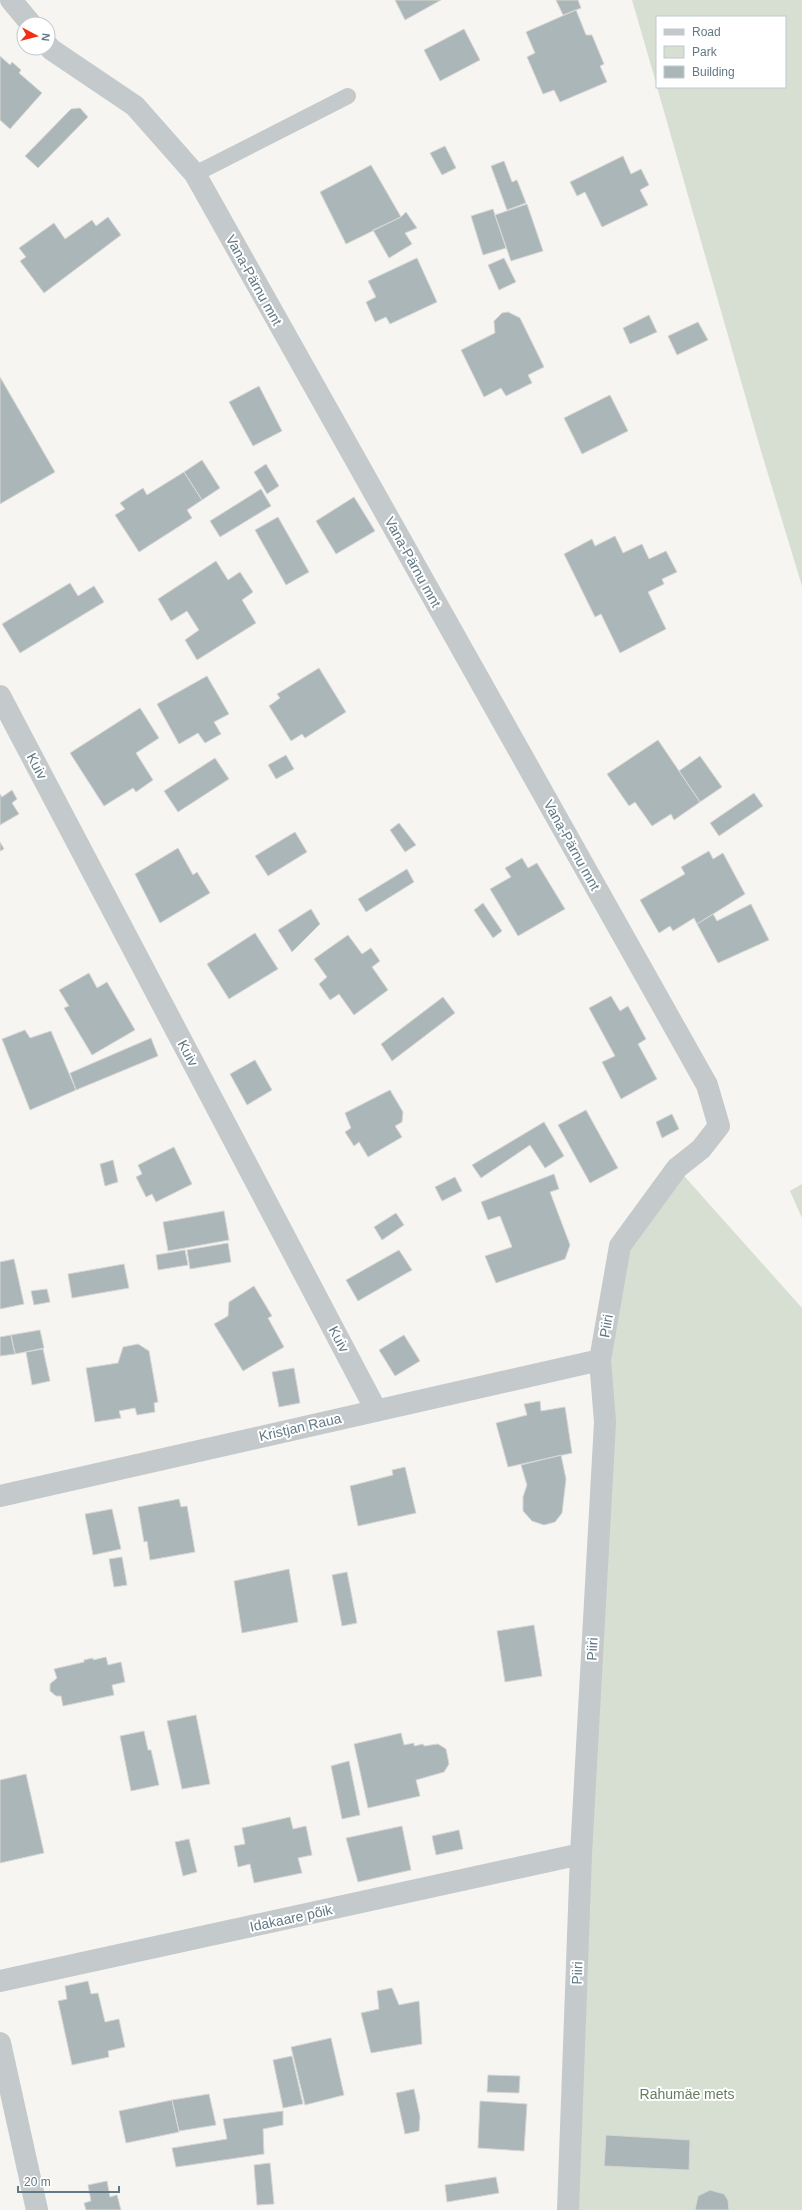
<svg xmlns="http://www.w3.org/2000/svg" width="802" height="2210" font-family="Arial,sans-serif">
	<style>
		.green { fill: #d7ded2 }
		.building { fill: #abb6b9; stroke: #d7d6d4 }
		.lines { fill: none; stroke-linecap: round; stroke-linejoin: round }
		.lane { stroke: #c4c9cb; stroke-width: 16 }
		.street { stroke: #c4c9cb; stroke-width: 22 }
		.labels { text-anchor: middle; dominant-baseline: central; stroke-width: 4; stroke-linejoin: round; paint-order: stroke }
		.street-label { font-size: 14px; fill: #617985; stroke: #fff }
		.park-label { font-size: 14px; fill: #697c61; stroke: #fff }
	</style>
	<rect width="100%" height="100%" fill="#f6f5f1"/>
	<path class="green" d="M 632,0 L 802,0 L 802,586 L 761,451 L 657,87 L 785,87 L 785,17 L 657,17 L 657,86 Z
		M 677,1168 L 802,1308 L 802,2210 L 568,2210 L 605,1422 L 620,1246 Z
		M 802,1184 L 802,1218 L 790,1191 Z"/>
	<path class="building" d="M 395,0 L 441,0 L 405,20 Z
		M 556,0 L 578,0 L 581,8 L 563,15 Z
		M 576,10 L 586,35 L 592,35 L 604,64 L 600,66 L 607,82 L 560,102 L 554,90 L 543,94 L 527,57 L 535,53 L 526,32 Z
		M 464,29 L 480,60 L 440,81 L 424,50 Z
		M 0,56 L 10,65 L 12,62 L 21,70 L 19,73 L 42,93 L 10,129 L 0,120 Z
		M 80,108 L 88,117 L 38,168 L 25,156 L 71,109 Z
		M 445,146 L 456,168 L 442,175 L 430,153 Z
		M 623,156 L 631,174 L 641,169 L 649,185 L 640,190 L 648,205 L 602,227 L 585,192 L 577,196 L 570,182 Z
		M 504,161 L 512,182 L 517,180 L 526,203 L 507,210 L 491,166 Z
		M 371,165 L 401,217 L 346,244 L 320,192 Z
		M 527,204 L 543,251 L 511,261 L 495,215 Z
		M 493,209 L 506,248 L 483,255 L 471,216 Z
		M 406,212 L 417,228 L 405,233 L 412,244 L 389,258 L 373,230 L 401,217 Z
		M 108,217 L 121,235 L 44,293 L 20,261 L 26,257 L 19,248 L 54,223 L 65,239 L 92,220 L 96,226 Z
		M 417,258 L 437,302 L 390,324 L 386,317 L 375,322 L 366,302 L 376,297 L 368,281 Z
		M 504,258 L 516,282 L 499,290 L 488,265 Z
		M 508,312 L 520,318 L 544,367 L 528,375 L 532,383 L 506,396 L 501,388 L 484,397 L 461,350 L 495,333 L 494,321 L 502,313 Z
		M 649,315 L 657,332 L 630,344 L 623,328 Z
		M 698,322 L 708,340 L 677,355 L 668,336 Z
		M 0,377 L 55,472 L 0,504 Z
		M 259,386 L 282,431 L 253,446 L 229,402 Z
		M 610,395 L 628,431 L 582,454 L 564,418 Z
		M 202,460 L 220,488 L 202,500 L 184,472 Z
		M 266,464 L 279,486 L 267,494 L 254,472 Z
		M 184,472 L 202,500 L 187,510 L 192,518 L 139,552 L 115,515 L 125,509 L 120,503 L 143,488 L 147,495 Z
		M 261,489 L 271,506 L 220,537 L 210,521 Z
		M 354,497 L 375,531 L 336,554 L 316,521 Z
		M 278,517 L 309,572 L 286,585 L 255,530 Z
		M 615,536 L 623,553 L 642,544 L 649,559 L 666,551 L 677,572 L 662,579 L 664,584 L 648,592 L 666,629 L 620,653 L 601,614 L 595,617 L 564,554 L 592,539 L 595,546 Z
		M 216,561 L 228,580 L 240,572 L 253,592 L 242,600 L 256,623 L 197,660 L 185,640 L 199,630 L 187,611 L 171,621 L 158,599 Z
		M 70,583 L 78,596 L 94,586 L 104,602 L 20,653 L 2,624 Z
		M 319,668 L 346,712 L 305,738 L 302,734 L 291,741 L 269,706 L 280,698 L 277,694 Z
		M 207,676 L 229,714 L 214,722 L 221,734 L 205,743 L 198,733 L 179,744 L 157,704 Z
		M 140,708 L 159,738 L 136,753 L 153,780 L 136,792 L 133,788 L 104,806 L 70,753 Z
		M 658,740 L 700,802 L 674,820 L 671,814 L 652,826 L 635,802 L 629,806 L 607,774 Z
		M 286,755 L 294,769 L 276,779 L 268,765 Z
		M 700,756 L 722,787 L 700,802 L 679,771 Z
		M 215,758 L 229,779 L 178,812 L 164,791 Z
		M 12,790 L 17,799 L 12,803 L 19,814 L 0,825 L 0,794 L 2,797 Z
		M 754,793 L 763,806 L 719,836 L 710,823 Z
		M 399,823 L 416,845 L 405,852 L 390,830 Z
		M 295,832 L 307,852 L 268,876 L 255,856 Z
		M 0,842 L 4,849 L 0,851 Z
		M 178,848 L 193,875 L 197,872 L 210,893 L 160,923 L 135,874 Z
		M 709,851 L 713,859 L 723,853 L 745,894 L 697,924 L 694,918 L 673,931 L 670,926 L 659,933 L 640,900 L 685,874 L 681,867 Z
		M 522,858 L 528,868 L 537,863 L 565,909 L 518,936 L 490,889 L 511,877 L 505,868 Z
		M 407,869 L 414,882 L 366,912 L 358,899 Z
		M 483,903 L 502,931 L 493,938 L 474,910 Z
		M 751,904 L 769,940 L 718,963 L 697,924 L 713,914 L 717,921 Z
		M 311,909 L 320,924 L 292,952 L 278,930 Z
		M 255,933 L 278,969 L 229,999 L 207,964 Z
		M 348,935 L 362,954 L 371,948 L 380,961 L 372,967 L 388,990 L 354,1015 L 339,994 L 330,1000 L 319,984 L 327,977 L 314,959 Z
		M 89,973 L 97,988 L 107,982 L 135,1030 L 92,1055 L 64,1008 L 69,1006 L 59,990 Z
		M 611,996 L 620,1011 L 628,1006 L 646,1039 L 638,1044 L 657,1079 L 621,1099 L 602,1062 L 615,1056 L 589,1008 Z
		M 443,997 L 455,1013 L 392,1061 L 381,1044 Z
		M 25,1030 L 30,1038 L 51,1031 L 76,1090 L 30,1110 L 2,1039 Z
		M 151,1038 L 158,1056 L 76,1090 L 70,1073 Z
		M 255,1060 L 272,1090 L 247,1105 L 230,1074 Z
		M 390,1090 L 403,1112 L 402,1122 L 395,1126 L 402,1137 L 368,1157 L 359,1142 L 354,1146 L 345,1132 L 351,1128 L 345,1113 Z
		M 586,1110 L 618,1168 L 590,1183 L 558,1125 Z
		M 672,1114 L 679,1129 L 662,1138 L 656,1122 Z
		M 544,1122 L 564,1156 L 545,1168 L 530,1145 L 481,1178 L 472,1165 Z
		M 174,1147 L 192,1184 L 156,1202 L 152,1194 L 146,1197 L 136,1177 L 142,1174 L 138,1165 Z
		M 113,1160 L 118,1182 L 105,1186 L 100,1164 Z
		M 554,1174 L 559,1189 L 550,1192 L 570,1245 L 565,1259 L 496,1283 L 485,1256 L 512,1247 L 500,1216 L 488,1220 L 481,1202 Z
		M 455,1177 L 462,1191 L 442,1201 L 435,1187 Z
		M 224,1211 L 229,1240 L 168,1251 L 163,1222 Z
		M 396,1213 L 404,1225 L 382,1240 L 374,1227 Z
		M 228,1243 L 231,1262 L 190,1269 L 187,1250 Z
		M 185,1250 L 188,1265 L 158,1270 L 156,1255 Z
		M 399,1250 L 412,1270 L 358,1301 L 346,1280 Z
		M 14,1259 L 24,1304 L 0,1309 L 0,1262 Z
		M 124,1264 L 129,1288 L 72,1298 L 68,1274 Z
		M 254,1286 L 272,1316 L 268,1318 L 284,1347 L 243,1371 L 214,1324 L 228,1316 L 229,1302 Z
		M 47,1289 L 50,1302 L 34,1305 L 31,1291 Z
		M 40,1330 L 44,1348 L 15,1354 L 11,1335 Z
		M 11,1335 L 15,1354 L 0,1356 L 0,1337 Z
		M 404,1335 L 420,1361 L 395,1376 L 379,1350 Z
		M 138,1344 L 149,1351 L 158,1402 L 154,1403 L 155,1412 L 137,1415 L 135,1408 L 119,1411 L 121,1418 L 95,1422 L 86,1368 L 118,1363 L 123,1347 Z
		M 43,1349 L 50,1381 L 32,1385 L 26,1352 Z
		M 294,1368 L 300,1403 L 279,1407 L 272,1372 Z
		M 540,1401 L 541,1411 L 565,1407 L 572,1453 L 508,1467 L 496,1423 L 527,1415 L 524,1404 Z
		M 561,1455 L 566,1479 L 562,1513 L 555,1522 L 544,1525 L 532,1521 L 523,1511 L 523,1497 L 527,1485 L 521,1465 Z
		M 405,1467 L 416,1513 L 358,1526 L 350,1486 L 393,1475 L 392,1470 Z
		M 179,1499 L 181,1507 L 187,1506 L 195,1552 L 150,1560 L 147,1541 L 144,1542 L 138,1507 Z
		M 112,1509 L 121,1549 L 93,1555 L 85,1514 Z
		M 122,1557 L 127,1585 L 114,1587 L 109,1559 Z
		M 289,1569 L 298,1622 L 242,1633 L 234,1581 Z
		M 347,1572 L 357,1623 L 342,1626 L 332,1575 Z
		M 534,1625 L 542,1676 L 505,1682 L 497,1631 Z
		M 106,1657 L 108,1665 L 121,1662 L 125,1682 L 112,1685 L 114,1695 L 63,1706 L 61,1696 L 56,1696 L 50,1691 L 50,1684 L 57,1678 L 54,1669 L 84,1662 L 84,1660 L 93,1658 L 93,1660 Z
		M 196,1715 L 210,1784 L 182,1789 L 167,1721 Z
		M 144,1731 L 148,1750 L 151,1750 L 159,1785 L 131,1791 L 120,1736 Z
		M 401,1733 L 404,1745 L 414,1743 L 414,1746 L 423,1744 L 424,1746 L 438,1744 L 446,1749 L 449,1764 L 444,1772 L 416,1780 L 420,1796 L 368,1808 L 354,1744 Z
		M 349,1761 L 360,1815 L 342,1819 L 331,1766 Z
		M 26,1774 L 44,1853 L 0,1863 L 0,1780 Z
		M 290,1817 L 293,1829 L 306,1826 L 312,1855 L 298,1858 L 302,1873 L 254,1883 L 250,1864 L 238,1867 L 234,1846 L 245,1844 L 242,1828 Z
		M 402,1826 L 411,1870 L 358,1882 L 346,1838 Z
		M 459,1830 L 463,1849 L 436,1855 L 432,1836 Z
		M 189,1839 L 197,1872 L 183,1876 L 175,1842 Z
		M 88,1981 L 91,1994 L 98,1993 L 105,2022 L 119,2019 L 125,2047 L 108,2051 L 109,2057 L 72,2065 L 58,2001 L 67,1999 L 65,1986 Z
		M 392,1988 L 399,2005 L 419,2001 L 422,2044 L 371,2053 L 361,2013 L 379,2009 L 377,1991 Z
		M 331,2038 L 344,2095 L 305,2105 L 291,2047 Z
		M 292,2056 L 303,2104 L 283,2108 L 273,2060 Z
		M 488,2075 L 520,2076 L 519,2093 L 487,2092 Z
		M 414,2089 L 420,2117 L 419,2131 L 405,2134 L 396,2093 Z
		M 209,2094 L 216,2125 L 179,2131 L 172,2100 Z
		M 172,2100 L 179,2132 L 126,2143 L 119,2111 Z
		M 480,2101 L 527,2104 L 524,2151 L 478,2148 Z
		M 283,2111 L 283,2125 L 263,2129 L 264,2154 L 176,2167 L 172,2148 L 227,2139 L 223,2119 Z
		M 606,2135 L 690,2140 L 689,2170 L 604,2166 Z
		M 270,2163 L 274,2204 L 257,2205 L 254,2165 Z
		M 496,2177 L 499,2193 L 447,2202 L 445,2185 Z
		M 107,2181 L 110,2197 L 117,2195 L 121,2210 L 86,2210 L 84,2203 L 91,2201 L 88,2185 Z
		M 710,2190 L 724,2194 L 728,2200 L 729,2210 L 695,2210 L 698,2196 Z"/>
	<g class="lines">
		<path class="lane" d="M 195,174 L 348,96"/>
		<path class="street" d="M 11,0 L 31,24
			M 48,46 L 52,50 L 135,106 L 195,174 L 707,1085 L 719,1126 L 701,1149 L 677,1168 L 620,1246 L 600,1360 L 605,1422 L 581,1854 L 568,2210
			M 0,696 L 376,1410
			M 0,1496 L 600,1360
			M 0,1981 L 581,1854
			M 0,2043 L 37,2210"/>
	</g>
	<g class="labels">
		<g class="street-label">
			<text transform="translate(254 280) rotate(61)">Vana-Pärnu mnt</text>
			<text transform="translate(413 562) rotate(61)">Vana-Pärnu mnt</text>
			<text transform="translate(37 766) rotate(62)">Kuiv</text>
			<text transform="translate(572 845) rotate(61)">Vana-Pärnu mnt</text>
			<text transform="translate(188 1053) rotate(62)">Kuiv</text>
			<text transform="translate(606 1326) rotate(-80)">Piiri</text>
			<text transform="translate(339 1339) rotate(62)">Kuiv</text>
			<text transform="translate(300 1427) rotate(-13)">Kristjan Raua</text>
			<text transform="translate(592 1649) rotate(-87)">Piiri</text>
			<text transform="translate(291 1918) rotate(-12)">Idakaare põik</text>
			<text transform="translate(577 1973) rotate(-88)">Piiri</text>
		</g>
		<g class="park-label">
			<text x="687" y="2094">Rahumäe mets</text>
		</g>
	</g>
	<rect x="656" y="16" width="130" height="72" fill="#ffffff" stroke="#c0c9ce"/>
	<rect x="664" y="29" width="20" height="6" fill="#c4c9cb" stroke="#c0c9ce"/>
	<text x="692" y="36" font-size="12" fill="#617985">Road</text>
	<rect x="664" y="46" width="20" height="12" fill="#d7ded2" stroke="#c0c9ce"/>
	<text x="692" y="56" font-size="12" fill="#617985">Park</text>
	<rect x="664" y="66" width="20" height="12" fill="#abb6b9" stroke="#c0c9ce"/>
	<text x="692" y="76" font-size="12" fill="#617985">Building</text>
	<g transform="translate(36 36) rotate(97)"><circle r="19" fill="#ffffff" stroke="#c0c9ce"/>
	<path d="M0-3L7 15L0 10L-7 15Z" fill="#f42e13"/>
	<text y="-6" font-size="11" font-weight="bold" text-anchor="middle" fill="#617985">N</text>
	</g>
	<path d="M18 2186v6h101v-6" fill="none" stroke="#617985" stroke-width="2"/>
	<text x="24" y="2186" font-size="12" fill="#617985" stroke="#ffffff" stroke-width="3" paint-order="stroke">20 m</text>
</svg>
